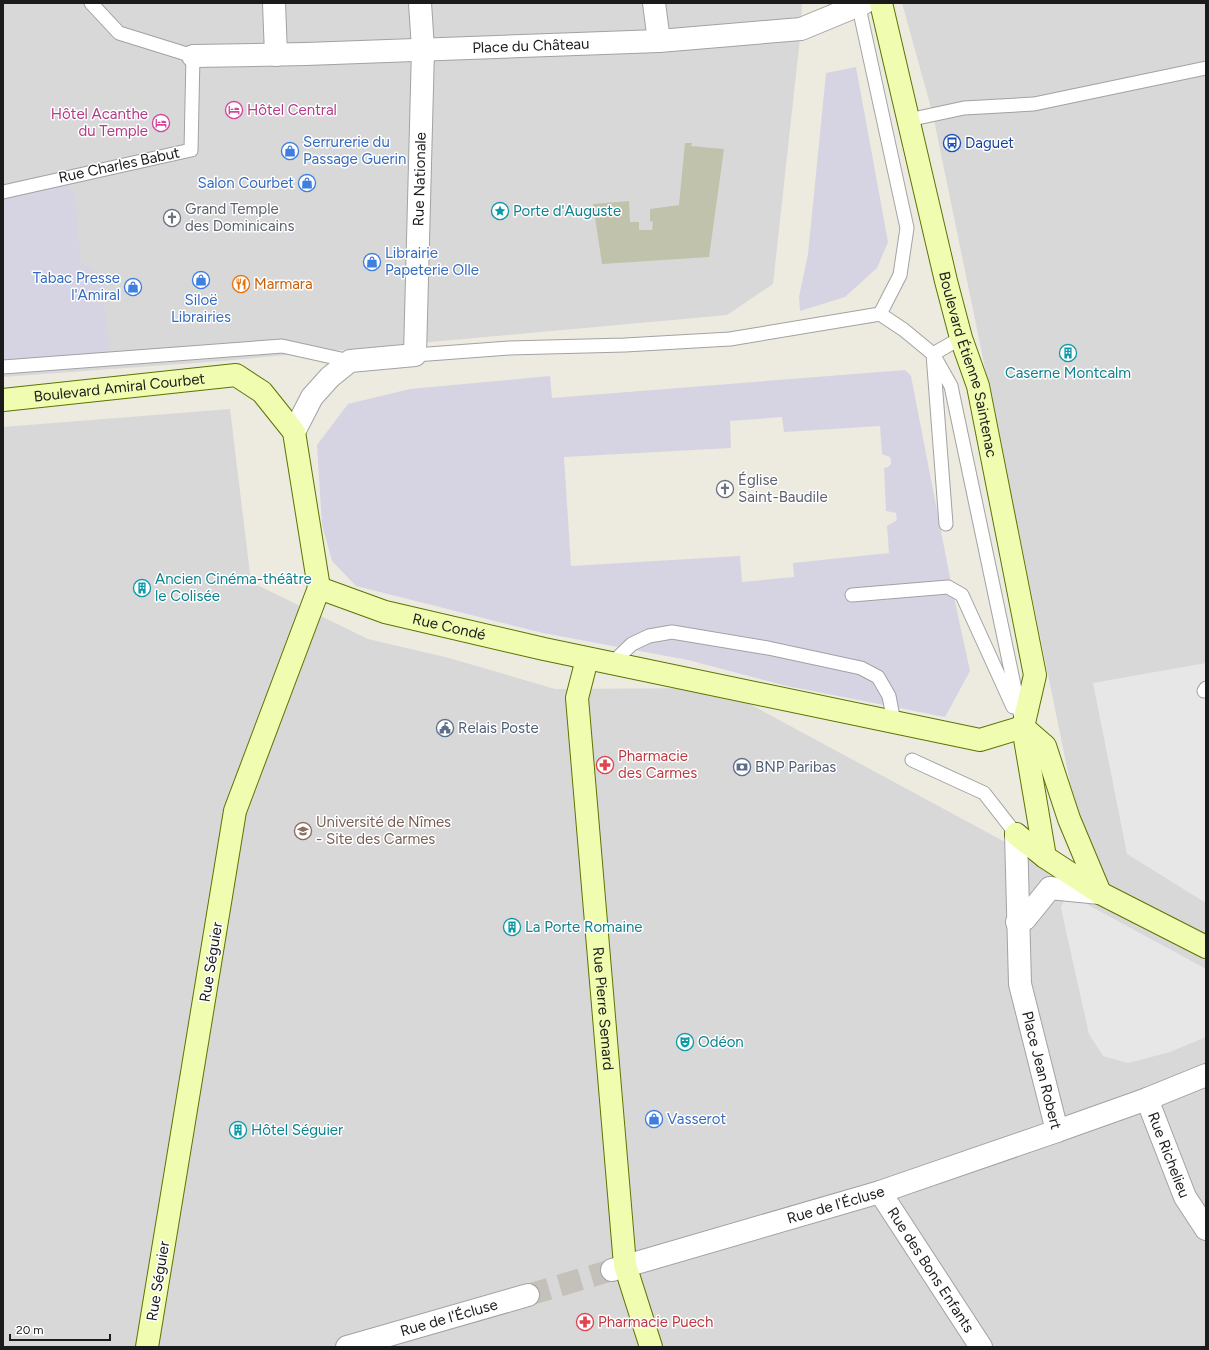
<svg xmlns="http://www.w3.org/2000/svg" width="1209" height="1350" font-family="Figtree,sans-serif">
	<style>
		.residential { fill: #d9d8d8 }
		.construction { fill: #c0c2ab }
		.parking { fill: #e7e7e7 }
		.plaza { fill: #d6d4e3; fill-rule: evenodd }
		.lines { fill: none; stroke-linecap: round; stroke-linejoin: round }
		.street-tunnel { stroke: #c3c1b9; stroke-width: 22; stroke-dasharray: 22 11; stroke-linecap: butt }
		.lane-casing { stroke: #a2a2a2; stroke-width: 15 }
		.street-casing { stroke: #a2a2a2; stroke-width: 24 }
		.secondary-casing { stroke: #5c7401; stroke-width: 24 }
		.lane { stroke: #fff; stroke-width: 13 }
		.street { stroke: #fff; stroke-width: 22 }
		.secondary { stroke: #f0fcb0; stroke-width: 22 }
		.labels { text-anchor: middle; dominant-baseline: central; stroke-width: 3; stroke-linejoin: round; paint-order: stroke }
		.street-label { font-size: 15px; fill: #1b1b1b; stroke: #fff }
		.hotel-label { font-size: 15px; fill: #b23c85; stroke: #fff; text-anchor: start }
		.shop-label { font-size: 15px; fill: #366cbe; stroke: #fff; text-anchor: start }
		.transit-label { font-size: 15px; fill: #164399; stroke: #fff; text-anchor: start }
		.worship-label { font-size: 15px; fill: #5b616d; stroke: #fff; text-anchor: start }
		.culture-label { font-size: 15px; fill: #0d838f; stroke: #fff; text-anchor: start }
		.food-label { font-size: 15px; fill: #c56008; stroke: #fff; text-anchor: start }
		.service-label { font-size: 15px; fill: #4e5e75; stroke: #fff; text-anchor: start }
		.health-label { font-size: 15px; fill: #be3a42; stroke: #fff; text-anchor: start }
		.education-label { font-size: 15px; fill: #785e54; stroke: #fff; text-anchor: start }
	</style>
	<rect width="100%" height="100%" fill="#edeae0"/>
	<path class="residential" d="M 3,3 L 802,3 L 801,29 L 773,284 L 727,315 L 222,361 L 3,377 Z
		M 902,3 L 1206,3 L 1206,1347 L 3,1347 L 3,427 L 230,409 L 251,582 L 368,639 L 449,658 L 555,689 L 720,688 L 1092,889 L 933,115 Z"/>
	<path class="construction" d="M 685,143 L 692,143 L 691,146 L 724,149 L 709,257 L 602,264 L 593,204 L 629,201 L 630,222 L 639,222 L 639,230 L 652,230 L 653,222 L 650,221 L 650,209 L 679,205 Z"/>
	<path class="parking" d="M 1206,663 L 1206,903 L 1127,854 L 1093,683 Z
		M 1072,896 L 1206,969 L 1206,1037 L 1170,1052 L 1128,1063 L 1103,1056 L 1089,1034 L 1061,908 L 1064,900 Z"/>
	<path class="plaza" d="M 856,67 L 888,242 L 877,268 L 845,297 L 800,311 L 799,297 L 808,254 L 826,73 Z
		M 63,177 L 75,196 L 81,263 L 92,269 L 96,275 L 101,274 L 110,358 L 3,367 L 3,192 Z
		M 905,370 L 911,376 L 952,588 L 970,671 L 945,717 L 787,686 L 688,660 L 543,633 L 356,586 L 332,561 L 322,525 L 317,445 L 348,404 L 410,389 L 550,376 L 552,398 ZM 782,417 L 784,432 L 880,426 L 882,454 L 890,457 L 891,460 L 891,464 L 888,467 L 884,468 L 886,511 L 896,513 L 897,520 L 887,526 L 889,553 L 793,563 L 794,577 L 742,582 L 740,556 L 571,566 L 564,457 L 731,448 L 730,421 Z"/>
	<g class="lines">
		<path class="street-tunnel" d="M 528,1295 L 612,1270"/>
		<g class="lane-casing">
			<path id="lane" d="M 858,3 L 907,228 L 900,275 L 880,314
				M 908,120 L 964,108 L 1034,104 L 1206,68
				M 3,192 L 191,150 L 193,56 L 119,33 L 91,3
				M 880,314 L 904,330 L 933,354 L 951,386 L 1021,718
				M 415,355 L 509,348 L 625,345 L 730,339 L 880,314
				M 3,367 L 282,346 L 350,361
				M 946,524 L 933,354 L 961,338
				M 852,595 L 948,587 L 962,595 L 1013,707
				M 611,664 L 632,644 L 649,636 L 672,632 L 768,648 L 861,668 L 878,677 L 889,696 L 894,722
				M 1204,691 L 1206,688
				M 912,760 L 984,793 L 1016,834"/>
		</g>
		<g class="street-casing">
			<g id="street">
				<path d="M 274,3 L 276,55"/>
				<path d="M 654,3 L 659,41"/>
				<path id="s1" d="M 193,56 L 306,54 L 659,41 L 801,29 L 864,3"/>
				<path id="s2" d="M 294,432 L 312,397 L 330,377 L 350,361 L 415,355 L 423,49 L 420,3"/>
				<path id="s3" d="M 1016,834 L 1020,984 L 1057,1131 L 1147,1099 L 1206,1075"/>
				<path d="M 1017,922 L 1025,919 L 1050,888 L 1100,893"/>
				<path id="s4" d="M 1147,1099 L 1185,1197 L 1206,1229"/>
				<path id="s5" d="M 880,1192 L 981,1347"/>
				<path id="s6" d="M 612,1270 L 880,1192 L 1057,1131"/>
				<path id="s7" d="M 347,1347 L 528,1295"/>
			</g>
		</g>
		<g class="secondary-casing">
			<g id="secondary">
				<path id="s8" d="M 881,3 L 946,281 L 961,338 L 978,386 L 1035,675 L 1023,727 L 1045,857"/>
				<path id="s9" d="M 3,400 L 236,375 L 262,392 L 294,432 L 319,588 L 235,811 L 147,1347"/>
				<path id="s10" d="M 319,588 L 385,612 L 544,649 L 980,740 L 1023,727"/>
				<path id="s11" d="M 587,659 L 577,698 L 625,1265 L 651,1347"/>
				<path d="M 1023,727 L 1045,746 L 1069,819 L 1100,893"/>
				<path d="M 1016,834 L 1045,857 L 1100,893 L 1206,947"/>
			</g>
		</g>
		<use href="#lane" class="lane"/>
		<use href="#street" class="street"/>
		<use href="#secondary" class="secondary"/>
	</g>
	<defs>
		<g id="hotel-ring" transform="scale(0.9)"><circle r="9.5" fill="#fff" stroke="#d1479c" stroke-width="1.5"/><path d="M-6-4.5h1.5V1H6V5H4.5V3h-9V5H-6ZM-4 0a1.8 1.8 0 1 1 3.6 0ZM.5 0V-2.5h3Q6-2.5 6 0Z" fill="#d1479c"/></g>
		<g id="bus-ring" transform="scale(0.9)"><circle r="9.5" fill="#fff" stroke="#1a4fb4" stroke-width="1.5"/><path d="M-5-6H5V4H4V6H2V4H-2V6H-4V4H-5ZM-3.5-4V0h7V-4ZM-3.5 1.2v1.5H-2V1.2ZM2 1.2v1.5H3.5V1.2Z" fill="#1a4fb4"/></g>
		<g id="shop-ring" transform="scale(0.9)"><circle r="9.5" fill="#fff" stroke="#3f7fe0" stroke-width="1.5"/><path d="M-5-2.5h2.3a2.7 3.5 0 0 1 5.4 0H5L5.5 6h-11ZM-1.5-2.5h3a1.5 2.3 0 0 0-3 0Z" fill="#3f7fe0"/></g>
		<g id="sight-ring" transform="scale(0.9)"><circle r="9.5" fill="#fff" stroke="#0f9aa8" stroke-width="1.5"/><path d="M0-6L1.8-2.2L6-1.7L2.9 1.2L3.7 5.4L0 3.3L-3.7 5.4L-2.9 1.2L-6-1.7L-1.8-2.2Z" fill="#0f9aa8"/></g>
		<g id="church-ring" transform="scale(0.9)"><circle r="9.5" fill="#fff" stroke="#6b7280" stroke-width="1.5"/><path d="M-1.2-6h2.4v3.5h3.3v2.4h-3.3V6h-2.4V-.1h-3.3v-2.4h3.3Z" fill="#6b7280"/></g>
		<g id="restaurant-ring" transform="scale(0.9)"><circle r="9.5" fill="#fff" stroke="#e8710a" stroke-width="1.5"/><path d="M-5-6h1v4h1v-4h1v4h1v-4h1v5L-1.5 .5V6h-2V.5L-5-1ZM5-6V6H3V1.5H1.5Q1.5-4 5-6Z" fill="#e8710a"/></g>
		<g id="building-ring" transform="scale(0.9)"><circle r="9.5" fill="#fff" stroke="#0f9aa8" stroke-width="1.5"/><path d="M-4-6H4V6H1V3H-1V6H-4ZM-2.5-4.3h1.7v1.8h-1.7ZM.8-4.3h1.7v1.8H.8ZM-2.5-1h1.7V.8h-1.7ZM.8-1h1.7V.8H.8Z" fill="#0f9aa8"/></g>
		<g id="civic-ring" transform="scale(0.9)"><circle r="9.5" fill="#fff" stroke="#5c6f8a" stroke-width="1.5"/><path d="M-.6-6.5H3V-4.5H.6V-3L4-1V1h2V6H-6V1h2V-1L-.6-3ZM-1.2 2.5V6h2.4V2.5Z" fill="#5c6f8a"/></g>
		<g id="pharmacy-ring" transform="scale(0.9)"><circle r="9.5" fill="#fff" stroke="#e0444e" stroke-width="1.5"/><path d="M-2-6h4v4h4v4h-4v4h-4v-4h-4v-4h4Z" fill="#e0444e"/></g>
		<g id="bank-ring" transform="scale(0.9)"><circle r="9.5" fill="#fff" stroke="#5c6f8a" stroke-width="1.5"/><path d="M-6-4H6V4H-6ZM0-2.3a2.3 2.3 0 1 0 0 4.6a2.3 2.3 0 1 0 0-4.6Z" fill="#5c6f8a"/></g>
		<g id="university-ring" transform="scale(0.9)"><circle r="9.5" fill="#fff" stroke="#8d6e63" stroke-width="1.5"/><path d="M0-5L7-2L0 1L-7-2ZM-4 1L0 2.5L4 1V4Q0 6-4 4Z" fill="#8d6e63"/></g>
		<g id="theatre-ring" transform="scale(0.9)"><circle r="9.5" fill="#fff" stroke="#0f9aa8" stroke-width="1.5"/><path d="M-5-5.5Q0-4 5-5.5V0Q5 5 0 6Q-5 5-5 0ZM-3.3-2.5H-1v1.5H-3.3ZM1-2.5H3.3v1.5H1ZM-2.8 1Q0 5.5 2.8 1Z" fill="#0f9aa8"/></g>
	</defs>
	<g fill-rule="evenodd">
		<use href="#hotel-ring" x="234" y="110"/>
		<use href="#hotel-ring" x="161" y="123"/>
		<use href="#bus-ring" x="952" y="143"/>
		<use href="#shop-ring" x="290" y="151"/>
		<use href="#shop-ring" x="307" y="183"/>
		<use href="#sight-ring" x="500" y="211"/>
		<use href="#church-ring" x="172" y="218"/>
		<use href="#shop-ring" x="372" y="262"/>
		<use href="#shop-ring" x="201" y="280"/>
		<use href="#restaurant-ring" x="241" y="284"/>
		<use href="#shop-ring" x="133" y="287"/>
		<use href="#building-ring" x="1068" y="353"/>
		<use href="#church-ring" x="725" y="489"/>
		<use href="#building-ring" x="142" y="588"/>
		<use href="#civic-ring" x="445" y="728"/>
		<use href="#pharmacy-ring" x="605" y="765"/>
		<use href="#bank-ring" x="742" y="767"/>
		<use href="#university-ring" x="303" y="831"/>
		<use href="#building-ring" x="512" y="927"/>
		<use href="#theatre-ring" x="685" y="1042"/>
		<use href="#shop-ring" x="654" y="1119"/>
		<use href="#building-ring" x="238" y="1130"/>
		<use href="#pharmacy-ring" x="585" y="1322"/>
	</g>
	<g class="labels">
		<g class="street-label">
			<text stroke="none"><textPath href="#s1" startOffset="338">Place du Château</textPath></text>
			<text transform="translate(119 165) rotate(-12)">Rue Charles Babut</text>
			<text stroke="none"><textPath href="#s2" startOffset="333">Rue Nationale</textPath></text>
			<text stroke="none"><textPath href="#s8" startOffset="372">Boulevard Étienne Saintenac</textPath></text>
			<text stroke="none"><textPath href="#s9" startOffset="117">Boulevard Amiral Courbet</textPath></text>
			<text stroke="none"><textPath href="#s10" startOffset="136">Rue Condé</textPath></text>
			<text transform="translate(211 962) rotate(-81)">Rue Séguier</text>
			<text stroke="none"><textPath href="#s11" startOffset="352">Rue Pierre Semard</textPath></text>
			<text stroke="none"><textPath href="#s3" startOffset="239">Place Jean Robert</textPath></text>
			<text stroke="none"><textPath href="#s4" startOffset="60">Rue Richelieu</textPath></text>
			<text stroke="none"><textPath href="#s6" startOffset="233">Rue de l'Écluse</textPath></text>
			<text stroke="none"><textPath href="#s5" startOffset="93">Rue des Bons Enfants</textPath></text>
			<text transform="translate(158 1281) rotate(-81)">Rue Séguier</text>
			<text stroke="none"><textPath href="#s7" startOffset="106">Rue de l'Écluse</textPath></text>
		</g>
		<g class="hotel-label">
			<text x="247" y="110">Hôtel Central</text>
			<text x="148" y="114" text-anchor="end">Hôtel Acanthe<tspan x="148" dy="17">du Temple</tspan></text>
		</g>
		<g class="shop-label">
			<text x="303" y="142">Serrurerie du<tspan x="303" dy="17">Passage Guerin</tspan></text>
			<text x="294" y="183" text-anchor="end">Salon Courbet</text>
			<text x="385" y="253">Librairie<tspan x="385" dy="17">Papeterie Olle</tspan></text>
			<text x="120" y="278" text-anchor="end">Tabac Presse<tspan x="120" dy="17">l'Amiral</tspan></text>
			<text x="201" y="300" text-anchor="middle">Siloë<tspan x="201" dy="17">Librairies</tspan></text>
			<text x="667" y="1119">Vasserot</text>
		</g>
		<g class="transit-label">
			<text x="965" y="143">Daguet</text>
		</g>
		<g class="worship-label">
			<text x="185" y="209">Grand Temple<tspan x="185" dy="17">des Dominicains</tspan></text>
			<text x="738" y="480">Église<tspan x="738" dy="17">Saint-Baudile</tspan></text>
		</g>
		<g class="culture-label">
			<text x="513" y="211">Porte d'Auguste</text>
			<text x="1068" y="373" text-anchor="middle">Caserne Montcalm</text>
			<text x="155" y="579">Ancien Cinéma-théâtre<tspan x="155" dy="17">le Colisée</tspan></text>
			<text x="525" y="927">La Porte Romaine</text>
			<text x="698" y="1042">Odéon</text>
			<text x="251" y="1130">Hôtel Séguier</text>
		</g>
		<g class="food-label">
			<text x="254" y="284">Marmara</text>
		</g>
		<g class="service-label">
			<text x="458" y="728">Relais Poste</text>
			<text x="755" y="767">BNP Paribas</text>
		</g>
		<g class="health-label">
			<text x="618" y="756">Pharmacie<tspan x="618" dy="17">des Carmes</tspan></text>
			<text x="598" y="1322">Pharmacie Puech</text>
		</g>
		<g class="education-label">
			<text x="316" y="822">Université de Nîmes<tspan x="316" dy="17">- Site des Carmes</tspan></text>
		</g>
	</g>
	<rect width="1209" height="1350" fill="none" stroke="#1b1b1b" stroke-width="8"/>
	<path d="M10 1334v6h100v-6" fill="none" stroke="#1b1b1b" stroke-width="2"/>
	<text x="16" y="1334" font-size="12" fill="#1b1b1b" stroke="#ffffff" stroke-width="3" paint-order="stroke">20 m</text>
</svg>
